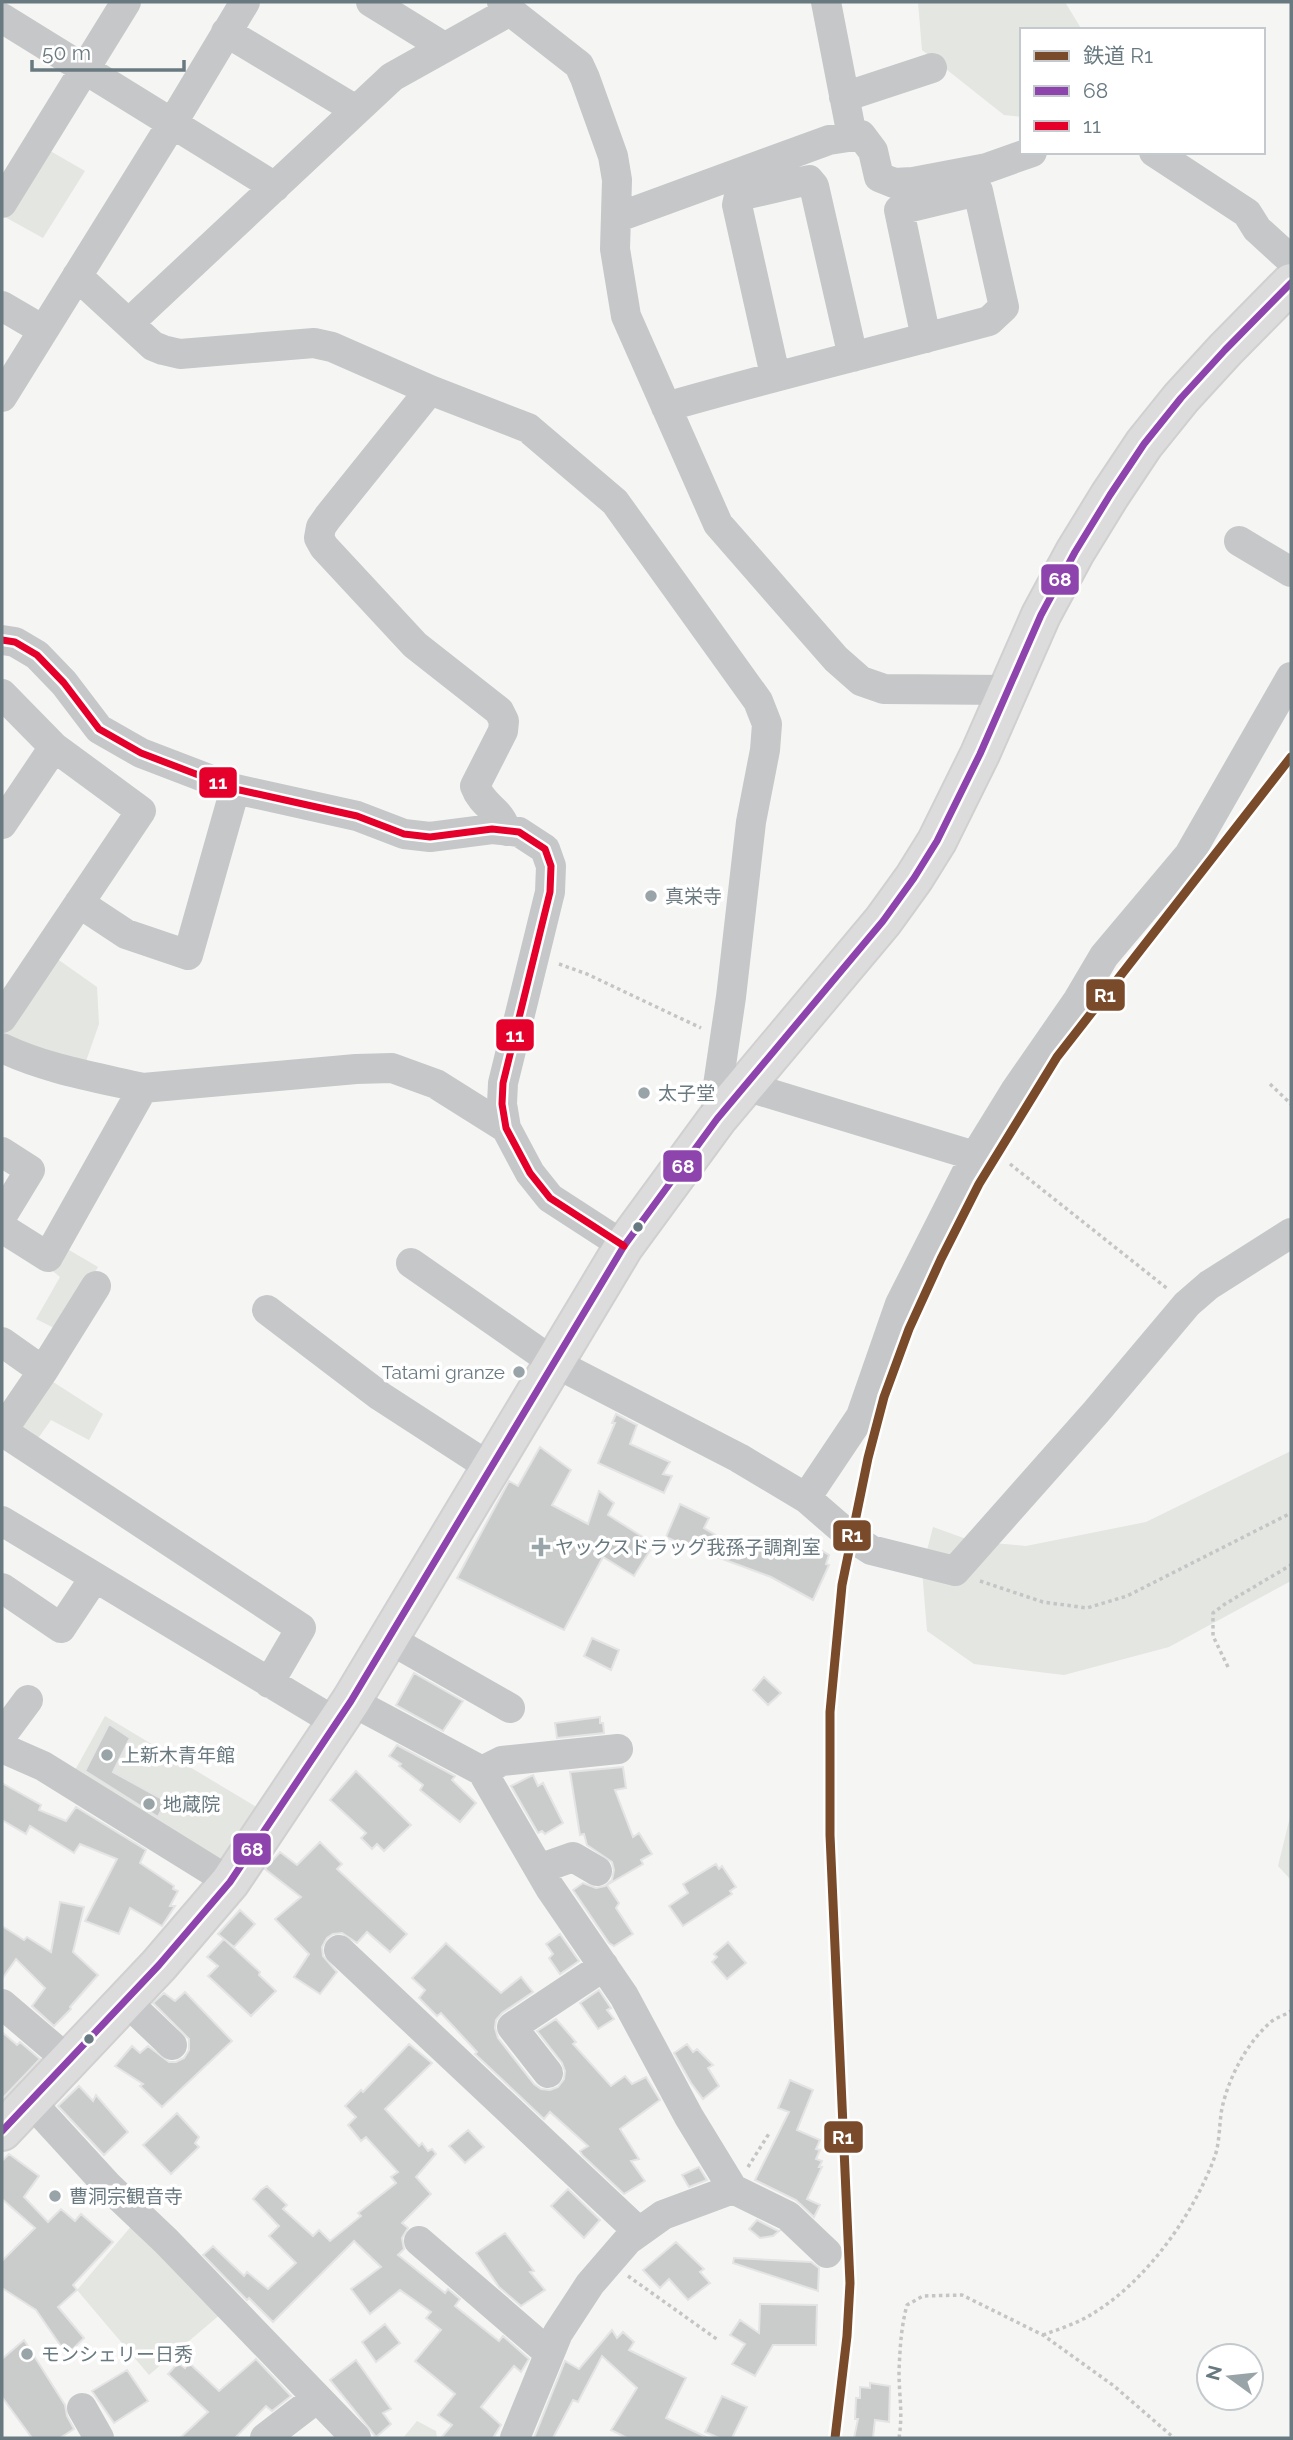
<svg xmlns="http://www.w3.org/2000/svg" width="1293" height="2440" font-family="Raleway,'Noto Sans JP',sans-serif">
	<style>
		.green { fill: #e4e6e2 }
		.building { fill: #cacccc; stroke: #e4e4e4; stroke-width: 2 }
		.lines { fill: none; stroke-linecap: round; stroke-linejoin: round }
		.highway-casing { stroke: #d0d0d0; stroke-width: 42 }
		.path { stroke: #c4c5c5; stroke-width: 3.5; stroke-dasharray: 3.5 3.5; stroke-linecap: butt }
		.minor { stroke: #c5c7c8; stroke-width: 30 }
		.highway { stroke: #dcdcdd; stroke-width: 38 }
		.bus-1-casing { stroke: #fff; stroke-width: 12 }
		.bus-2-casing { stroke: #fff; stroke-width: 12 }
		.bus-1 { stroke: #8e44ad; stroke-width: 7 }
		.bus-2 { stroke: #e4002b; stroke-width: 7 }
		.rail-1-casing { stroke: #fff; stroke-width: 14 }
		.rail-1 { stroke: #7a4b2a; stroke-width: 9 }
		.poi-dot { fill: #99a4a9; stroke: #fff; stroke-width: 2.5 }
		.bus-dot { fill: #687980; stroke: #fff; stroke-width: 2.5 }
		.labels { text-anchor: middle; dominant-baseline: central; stroke-width: 7; stroke-linejoin: round; paint-order: stroke }
		.poi-label { font-size: 19px; fill: #687980; stroke: #fff; text-anchor: start }
		.line-badge { stroke: #fff; stroke-width: 2.5 }
		.badge-label { font-size: 19px; text-anchor: middle; font-weight: bold; fill: #fff }
	</style>
	<rect width="100%" height="100%" fill="#f5f5f4"/>
	<path class="green" d="M 918,2 L 1065,2 L 1082,30 L 1022,30 L 1022,117 L 1004,115 L 922,50 Z
		M 45,148 L 85,171 L 43,238 L 5,217 Z
		M 56,958 L 97,987 L 99,1024 L 84,1067 L 2,1036 Z
		M 64,1247 L 98,1267 L 60,1331 L 36,1319 L 60,1277 L 49,1268 Z
		M 47,1378 L 103,1414 L 89,1440 L 51,1420 L 34,1444 L 11,1431 Z
		M 1291,1451 L 1291,1581 L 1169,1647 L 1064,1675 L 974,1664 L 927,1631 L 922,1570 L 933,1527 L 972,1541 L 1026,1546 L 1146,1522 Z
		M 105,1716 L 273,1817 L 230,1882 L 69,1781 Z
		M 1291,1813 L 1291,1880 L 1278,1866 Z
		M 139,2217 L 229,2307 L 149,2375 L 77,2290 Z
		M 417,2421 L 436,2431 L 437,2438 L 403,2438 Z"/>
	<path class="building" d="M 616,1414 L 637,1425 L 630,1444 L 670,1462 L 663,1474 L 672,1476 L 664,1493 L 598,1463 L 615,1423 L 612,1423 Z
		M 540,1447 L 571,1470 L 552,1505 L 588,1524 L 599,1491 L 614,1503 L 608,1515 L 654,1544 L 634,1576 L 603,1557 L 564,1630 L 457,1578 L 509,1481 L 518,1486 Z
		M 680,1504 L 709,1518 L 704,1528 L 736,1547 L 740,1539 L 789,1557 L 799,1537 L 829,1555 L 826,1564 L 829,1565 L 813,1600 L 771,1577 L 717,1557 L 696,1545 L 694,1550 L 666,1537 Z
		M 592,1638 L 619,1650 L 611,1670 L 584,1656 Z
		M 414,1673 L 463,1701 L 443,1731 L 396,1705 Z
		M 764,1677 L 781,1693 L 768,1705 L 753,1690 Z
		M 600,1717 L 600,1723 L 603,1723 L 604,1733 L 557,1738 L 555,1723 Z
		M 109,1724 L 130,1738 L 113,1772 L 166,1801 L 158,1817 L 85,1771 Z
		M 397,1745 L 455,1776 L 452,1780 L 476,1803 L 460,1822 L 420,1790 L 423,1785 L 399,1766 L 401,1764 L 389,1756 Z
		M 623,1767 L 626,1788 L 615,1790 L 633,1837 L 639,1833 L 652,1854 L 641,1860 L 643,1864 L 607,1885 L 619,1903 L 616,1908 L 633,1934 L 614,1946 L 609,1943 L 573,1890 L 583,1883 L 596,1888 L 605,1886 L 612,1880 L 614,1870 L 612,1862 L 587,1845 L 584,1834 L 580,1835 L 570,1772 Z
		M 356,1771 L 411,1825 L 384,1851 L 377,1844 L 372,1849 L 361,1838 L 366,1833 L 330,1800 Z
		M 533,1775 L 538,1786 L 543,1783 L 563,1823 L 545,1834 L 542,1831 L 538,1833 L 511,1786 Z
		M 2,1783 L 41,1805 L 39,1810 L 66,1821 L 76,1807 L 146,1850 L 140,1863 L 174,1886 L 173,1889 L 178,1891 L 170,1906 L 175,1906 L 162,1926 L 130,1908 L 119,1934 L 85,1921 L 117,1859 L 80,1844 L 74,1853 L 30,1826 L 26,1834 L 2,1820 Z
		M 320,1842 L 342,1864 L 337,1869 L 407,1934 L 390,1952 L 367,1932 L 357,1943 L 342,1933 L 333,1934 L 327,1938 L 322,1947 L 323,1956 L 337,1972 L 320,1994 L 294,1977 L 309,1954 L 275,1919 L 301,1897 L 265,1869 L 280,1852 L 297,1865 Z
		M 716,1864 L 719,1869 L 722,1866 L 736,1887 L 730,1891 L 732,1894 L 683,1926 L 669,1906 L 688,1893 L 683,1884 Z
		M 60,1902 L 84,1907 L 73,1952 L 98,1975 L 70,2007 L 71,2009 L 54,2026 L 32,2006 L 45,1988 L 16,1959 L 2,1979 L 2,1926 L 24,1940 L 27,1937 L 51,1952 Z
		M 240,1910 L 255,1924 L 234,1947 L 218,1934 Z
		M 560,1934 L 579,1961 L 560,1974 L 549,1958 L 553,1954 L 546,1944 Z
		M 224,1939 L 260,1972 L 259,1975 L 276,1991 L 251,2016 L 208,1976 L 218,1966 L 207,1957 Z
		M 728,1942 L 746,1963 L 727,1979 L 712,1962 L 717,1957 L 714,1954 Z
		M 446,1943 L 501,1993 L 521,1977 L 533,1992 L 502,2013 L 496,2020 L 495,2028 L 498,2038 L 534,2084 L 541,2089 L 550,2090 L 558,2087 L 564,2079 L 565,2071 L 562,2063 L 537,2031 L 556,2019 L 576,2042 L 573,2044 L 611,2086 L 625,2076 L 632,2084 L 646,2077 L 660,2100 L 620,2129 L 639,2159 L 631,2161 L 645,2181 L 624,2194 L 582,2155 L 580,2151 L 588,2146 L 550,2112 L 544,2119 L 475,2054 L 477,2052 L 441,2013 L 437,2016 L 419,1998 L 425,1990 L 412,1978 Z
		M 599,1990 L 611,2008 L 607,2010 L 614,2019 L 598,2029 L 580,2003 Z
		M 185,1992 L 232,2041 L 162,2107 L 140,2086 L 143,2084 L 115,2066 L 132,2046 L 140,2053 L 148,2046 L 169,2062 L 176,2062 L 184,2058 L 189,2050 L 189,2039 L 153,2003 L 164,1993 L 175,2001 Z
		M 2,2032 L 17,2045 L 20,2042 L 40,2059 L 2,2099 Z
		M 409,2044 L 432,2063 L 385,2109 L 419,2146 L 422,2143 L 428,2151 L 432,2149 L 436,2154 L 416,2177 L 431,2194 L 402,2223 L 408,2228 L 402,2238 L 404,2249 L 398,2255 L 445,2293 L 448,2289 L 460,2299 L 455,2306 L 499,2341 L 503,2336 L 529,2359 L 521,2372 L 514,2366 L 481,2407 L 501,2425 L 493,2438 L 441,2438 L 452,2425 L 438,2415 L 455,2394 L 415,2361 L 441,2330 L 426,2318 L 431,2312 L 400,2290 L 370,2314 L 351,2289 L 381,2267 L 354,2241 L 273,2322 L 249,2298 L 247,2300 L 203,2255 L 213,2246 L 244,2276 L 247,2272 L 268,2289 L 296,2263 L 269,2236 L 279,2226 L 253,2199 L 261,2190 L 267,2186 L 287,2205 L 283,2209 L 313,2236 L 319,2230 L 330,2241 L 361,2216 L 358,2213 L 396,2183 L 391,2177 L 398,2172 L 366,2137 L 361,2141 L 348,2125 L 356,2117 L 345,2106 L 361,2090 L 363,2092 Z
		M 687,2044 L 693,2052 L 697,2049 L 713,2065 L 708,2068 L 719,2086 L 703,2099 L 691,2083 L 674,2053 Z
		M 790,2080 L 813,2090 L 797,2130 L 820,2140 L 816,2149 L 820,2150 L 816,2159 L 822,2161 L 819,2167 L 822,2167 L 807,2199 L 820,2205 L 814,2217 L 796,2200 L 755,2180 L 789,2112 L 778,2108 Z
		M 79,2086 L 93,2101 L 96,2095 L 128,2132 L 104,2155 L 58,2106 Z
		M 177,2113 L 199,2137 L 195,2143 L 199,2147 L 171,2174 L 143,2145 Z
		M 468,2130 L 484,2147 L 465,2163 L 449,2146 Z
		M 9,2154 L 39,2176 L 24,2197 L 48,2222 L 61,2209 L 75,2221 L 81,2214 L 113,2242 L 73,2285 L 77,2290 L 58,2307 L 84,2338 L 67,2355 L 36,2310 L 2,2288 L 2,2261 L 35,2228 L 2,2199 L 2,2161 Z
		M 699,2167 L 707,2180 L 689,2187 L 682,2175 Z
		M 568,2189 L 600,2220 L 584,2238 L 551,2206 Z
		M 757,2220 L 778,2231 L 779,2231 L 773,2236 L 760,2238 L 749,2229 Z
		M 505,2233 L 534,2271 L 530,2272 L 545,2290 L 521,2306 L 499,2287 L 476,2253 Z
		M 676,2242 L 704,2269 L 700,2272 L 710,2283 L 688,2300 L 669,2279 L 660,2288 L 643,2270 Z
		M 734,2258 L 811,2262 L 819,2268 L 818,2291 L 733,2263 Z
		M 760,2304 L 817,2305 L 816,2345 L 773,2345 L 755,2376 L 732,2364 L 745,2344 L 730,2335 L 740,2320 L 759,2333 Z
		M 385,2324 L 400,2343 L 376,2362 L 362,2342 Z
		M 612,2330 L 617,2338 L 623,2332 L 634,2342 L 629,2350 L 686,2378 L 666,2418 L 708,2438 L 627,2438 L 611,2430 L 637,2388 L 602,2356 L 578,2402 L 573,2400 L 553,2438 L 534,2438 L 565,2361 L 579,2369 Z
		M 24,2340 L 65,2405 L 67,2416 L 74,2429 L 60,2438 L 32,2438 L 2,2397 L 2,2359 Z
		M 256,2359 L 291,2396 L 272,2411 L 266,2406 L 235,2438 L 180,2438 L 208,2412 L 168,2374 L 178,2363 L 185,2368 L 188,2362 L 219,2391 Z
		M 356,2360 L 391,2409 L 383,2413 L 391,2424 L 376,2437 L 330,2380 Z
		M 127,2370 L 148,2401 L 114,2423 L 92,2391 Z
		M 870,2383 L 890,2386 L 889,2422 L 875,2420 L 873,2438 L 854,2438 L 858,2419 L 855,2419 L 856,2398 L 860,2398 L 860,2387 L 870,2388 Z
		M 722,2396 L 747,2407 L 732,2438 L 719,2438 L 705,2432 Z"/>
	<g class="lines">
		<g class="highway-casing">
			<path id="highway" d="M 2,2131 L 159,1965 L 230,1882 L 351,1701 L 624,1246 L 717,1119 L 883,921 L 914,878 L 937,841 L 980,754 L 1041,615 L 1075,552 L 1110,495 L 1144,444 L 1181,398 L 1225,350 L 1291,283"/>
		</g>
		<path class="path" d="M 559,964 L 587,974 L 701,1028
			M 1270,1084 L 1291,1104
			M 1010,1164 L 1169,1290
			M 980,1581 L 1043,1602 L 1087,1608 L 1127,1596 L 1291,1513
			M 1228,1667 L 1213,1636 L 1213,1613 L 1225,1604 L 1291,1565
			M 748,2167 L 770,2132
			M 628,2276 L 718,2340
			M 1043,2335 C 1059,2329 1078,2323 1092,2314 C 1146,2282 1194,2214 1215,2156 C 1220,2141 1219,2124 1222,2108 C 1229,2077 1247,2042 1272,2021 C 1278,2017 1285,2015 1291,2011
			M 899,2438 C 903,2412 899,2397 899,2371 C 900,2349 901,2327 907,2305 L 923,2296 L 962,2295 L 1043,2335 L 1114,2386 L 1174,2438"/>
		<path class="minor" d="M 371,2 L 444,47
			M 502,2 L 510,11 L 579,65 L 585,78 L 613,156 L 617,180 L 615,249 L 626,316 L 718,524 L 836,659 L 861,681 L 884,689 L 1008,690
			M 826,2 L 852,136
			M 2,18 L 275,187
			M 226,32 L 356,110
			M 844,97 L 932,68
			M 1154,152 L 1247,213 L 1257,229 L 1291,260
			M 2,203 L 126,2
			M 616,218 L 829,140 L 861,135 L 873,151 L 879,177 L 894,183 L 913,182 L 987,168 L 1032,152
			M 77,276 L 153,346 L 163,350 L 180,354 L 314,343 L 332,347 L 430,390 L 528,428 L 615,502 L 758,701 L 767,724 L 765,750 L 751,822 L 731,997 L 716,1099 L 717,1119
			M 2,306 L 43,330
			M 129,323 L 392,77 L 510,11
			M 775,375 L 737,205 L 739,196 L 809,180 L 814,186 L 853,357
			M 430,390 L 328,517 L 321,527 L 319,538 L 324,547 L 415,645 L 499,711 L 504,721 L 503,731 L 475,786 C 483,808 501,809 506,831
			M 2,397 L 173,122 L 245,2
			M 666,407 C 773,376 882,350 989,321 L 1004,307 L 978,191 L 899,210 L 926,338
			M 1239,541 L 1291,572
			M 2,640 L 15,642 L 37,655 L 64,683 L 99,729 L 141,753 L 235,789 L 357,816 L 404,834 L 430,837 L 492,829 L 519,832 L 545,849 L 551,866 L 550,892 L 503,1083 L 502,1104 L 506,1128 L 530,1173 L 550,1198 L 624,1246
			M 2,694 L 54,747 L 141,811 L 2,1018
			M 2,824 L 54,747
			M 79,903 L 126,934 L 188,955 L 235,789
			M 2,1048 C 46,1069 95,1077 143,1088
			M 745,1086 L 975,1156 L 1015,1091 L 1078,1000 L 1104,956 L 1189,855 L 1291,677
			M 2,1152 L 30,1170 L 2,1216
			M 2,1228 L 48,1257 L 143,1088 L 356,1069 L 392,1068 L 436,1084 L 506,1128
			M 411,1263 L 553,1362 L 739,1458 L 806,1498 L 851,1537 L 871,1550 L 955,1571 L 1096,1412 L 1187,1304 L 1209,1285 L 1291,1233
			M 267,1310 L 380,1396 L 491,1468
			M 2,1342 L 43,1371
			M 2,1431 L 301,1628 L 269,1683
			M 2,1431 L 43,1371 L 96,1286
			M 806,1498 L 861,1416 L 900,1304 L 975,1156
			M 2,1521 L 337,1723
			M 2,1588 L 61,1628 L 95,1577
			M 389,1639 L 510,1708
			M 351,1701 L 482,1771 L 550,1888 L 624,1996 L 689,2117 L 733,2189 L 663,2215 L 628,2240 L 590,2284 L 558,2333 L 515,2438
			M 2,1735 L 28,1700
			M 2,1748 L 43,1766 L 230,1882
			M 482,1771 L 502,1761 L 618,1749
			M 539,1869 L 573,1857 L 597,1871
			M 339,1950 L 639,2232
			M 126,2001 L 172,2045
			M 2,2004 L 69,2061
			M 548,2073 L 512,2027 L 604,1966
			M 30,2101 L 108,2186 L 166,2241 L 356,2438
			M 733,2189 L 788,2216 L 827,2253
			M 419,2241 L 549,2353
			M 82,2408 L 99,2438
			M 265,2438 L 317,2398"/>
		<use href="#highway" class="highway"/>
		<g class="bus-1-casing">
			<path id="bus-1" d="M 2,2131 L 159,1965 L 230,1882 L 351,1701 L 624,1246 L 717,1119 L 883,921 L 914,878 L 937,841 L 980,754 L 1041,615 L 1075,552 L 1110,495 L 1144,444 L 1181,398 L 1225,350 L 1291,283"/>
		</g>
		<g class="bus-2-casing">
			<path id="bus-2" d="M 2,640 L 15,642 L 37,655 L 64,683 L 99,729 L 141,753 L 235,789 L 357,816 L 404,834 L 430,837 L 492,829 L 519,832 L 545,849 L 551,866 L 550,892 L 503,1083 L 502,1104 L 506,1128 L 530,1173 L 550,1198 L 624,1246"/>
		</g>
		<use href="#bus-1" class="bus-1"/>
		<use href="#bus-2" class="bus-2"/>
		<g class="rail-1-casing">
			<path id="rail-1" d="M 835,2438 L 847,2336 L 850,2283 L 830,1835 L 830,1712 L 842,1585 L 868,1458 L 884,1397 L 909,1329 L 941,1259 L 979,1184 L 1057,1057 L 1291,757"/>
		</g>
		<use href="#rail-1" class="rail-1"/>
	</g>
	<g class="poi-dot">
		<circle cx="651" cy="896" r="7"/>
		<circle cx="644" cy="1093" r="7"/>
		<circle cx="519" cy="1372" r="7"/>
		<path d="M537.5 1536.5h7v7h7v7h-7v7h-7v-7h-7v-7h7z"/>
		<circle cx="107" cy="1755" r="7"/>
		<circle cx="149" cy="1804" r="7"/>
		<circle cx="55" cy="2196" r="7"/>
		<circle cx="27" cy="2354" r="7"/>
	</g>
	<g class="bus-dot">
		<circle cx="638" cy="1227" r="6"/>
		<circle cx="89" cy="2039" r="6"/>
	</g>
	<g class="labels">
		<g class="poi-label">
			<text x="665" y="896">真栄寺</text>
			<text x="658" y="1093">太子堂</text>
			<text x="505" y="1372" text-anchor="end">Tatami granze</text>
			<text x="555" y="1547">ヤックスドラッグ我孫子調剤室</text>
			<text x="121" y="1755">上新木青年館</text>
			<text x="163" y="1804">地蔵院</text>
			<text x="69" y="2196">曹洞宗観音寺</text>
			<text x="41" y="2354">モンシェリー日秀</text>
		</g>
	</g>
	<g class="line-badge">
		<rect x="1040" y="563" width="40" height="33" rx="7" fill="#8e44ad"/>
		<rect x="198" y="766" width="40" height="33" rx="7" fill="#e4002b"/>
		<rect x="1085" y="978" width="41" height="34" rx="7" fill="#7a4b2a"/>
		<rect x="495" y="1018" width="40" height="34" rx="7" fill="#e4002b"/>
		<rect x="662" y="1149" width="41" height="34" rx="7" fill="#8e44ad"/>
		<rect x="832" y="1519" width="40" height="33" rx="7" fill="#7a4b2a"/>
		<rect x="232" y="1832" width="40" height="34" rx="7" fill="#8e44ad"/>
		<rect x="823" y="2120" width="41" height="34" rx="7" fill="#7a4b2a"/>
	</g>
	<g class="badge-label">
		<text x="1060" y="586">68</text>
		<text x="218" y="789">11</text>
		<text x="1105" y="1002">R1</text>
		<text x="515" y="1042">11</text>
		<text x="683" y="1173">68</text>
		<text x="852" y="1542">R1</text>
		<text x="252" y="1856">68</text>
		<text x="843" y="2144">R1</text>
	</g>
	<rect width="1293" height="2440" fill="none" stroke="#687980" stroke-width="7"/>
	<rect x="1020" y="28" width="245" height="126" fill="#ffffff" stroke="#c3c9cc" stroke-width="2"/>
	<rect x="1034" y="51" width="35" height="10" fill="#7a4b2a" stroke="#c3c9cc" stroke-width="2"/>
	<text x="1083" y="63" font-size="21" fill="#687980">鉄道 R1</text>
	<rect x="1034" y="86" width="35" height="10" fill="#8e44ad" stroke="#c3c9cc" stroke-width="2"/>
	<text x="1083" y="98" font-size="21" fill="#687980">68</text>
	<rect x="1034" y="121" width="35" height="10" fill="#e4002b" stroke="#c3c9cc" stroke-width="2"/>
	<text x="1083" y="133" font-size="21" fill="#687980">11</text>
	<g transform="translate(1230 2377) rotate(285)"><circle r="33" fill="#ffffff" stroke="#c3c9cc" stroke-width="2"/>
	<path d="M0-5L12 26L0 18L-12 26Z" fill="#99a4a9"/>
	<text y="-10" font-size="19" font-weight="bold" text-anchor="middle" fill="#687980">N</text>
	</g>
	<path d="M32 60v10h152v-10" fill="none" stroke="#687980" stroke-width="3.5"/>
	<text x="42" y="60" font-size="21" fill="#687980" stroke="#ffffff" stroke-width="5" paint-order="stroke">50 m</text>
</svg>
